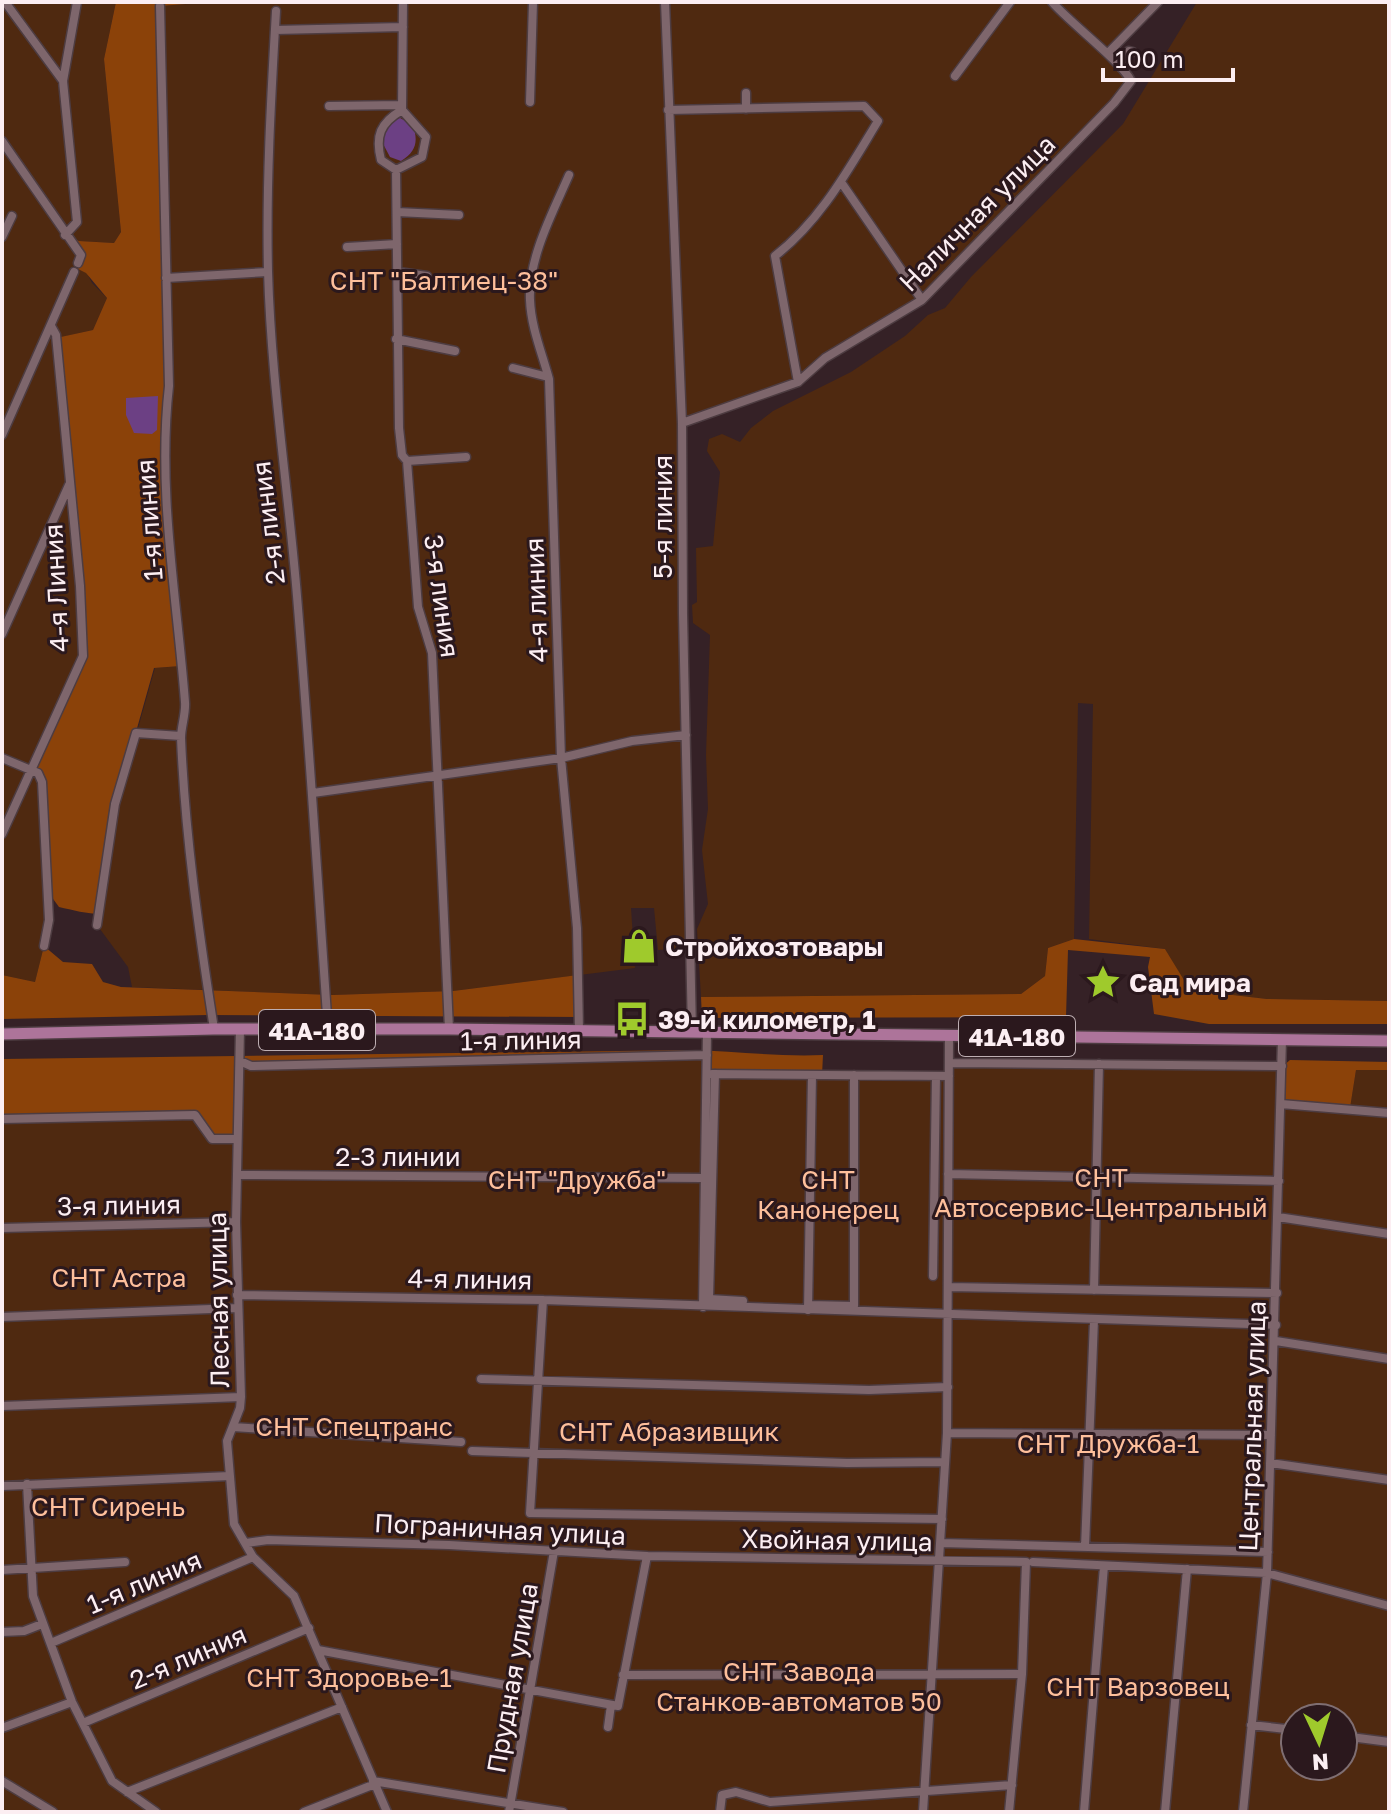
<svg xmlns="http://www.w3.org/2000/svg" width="1391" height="1814" font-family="'Golos Text',sans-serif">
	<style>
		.green { fill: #4f2910; fill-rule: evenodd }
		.forest { fill: #8b4209 }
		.water { fill: #6c4084 }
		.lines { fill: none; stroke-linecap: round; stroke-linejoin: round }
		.minor-casing { stroke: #4d3c41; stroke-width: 11 }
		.major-casing { stroke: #4d3c41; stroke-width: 14 }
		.minor { stroke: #7e666c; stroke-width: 8 }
		.major { stroke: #ad749a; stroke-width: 11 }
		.labels { text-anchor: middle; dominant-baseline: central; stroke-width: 6; stroke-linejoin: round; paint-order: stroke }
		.shield { fill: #2b181d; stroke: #bdaeb2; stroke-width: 2 }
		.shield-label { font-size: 24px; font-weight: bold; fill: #fceef2 }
		.street-label { font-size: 26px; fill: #fceef2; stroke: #2b181d }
		.park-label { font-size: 26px; fill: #febf9b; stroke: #2b181d }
		.poi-label { font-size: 26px; font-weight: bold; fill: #fceef2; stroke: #2b181d; text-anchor: start }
	</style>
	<rect width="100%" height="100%" fill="#352126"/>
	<path class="green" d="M 2,2 L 116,2 L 104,59 L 121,232 L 114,243 L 79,241 L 68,236 L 92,283 L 107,298 L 93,330 L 57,338 L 83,656 L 38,773 L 45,819 L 45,942 L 35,982 L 2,975 Z
		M 211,2 L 1158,2 L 1106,55 L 1131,81 L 922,300 L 823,357 L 798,382 L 682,423 L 690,948 L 658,950 L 654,908 L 631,908 L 635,968 L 453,991 L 332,995 L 132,987 L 128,967 L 97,925 L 115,810 L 155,668 L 180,666 L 163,436 L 160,6 Z
		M 1197,2 L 1389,2 L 1389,1001 L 1267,999 L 1189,990 L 1165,949 L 1089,939 L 1093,704 L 1078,703 L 1074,939 L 1048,948 L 1045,976 L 1021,994 L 701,997 L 697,929 L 708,904 L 702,850 L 708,809 L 706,755 L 710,635 L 693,623 L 692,605 L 697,602 L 696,548 L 713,546 L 720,472 L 707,451 L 709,439 L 722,434 L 740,442 L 751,428 L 773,411 L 851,372 L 905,336 L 928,315 L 945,308 L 971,277 L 1123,124 Z
		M 707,1056 L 707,1074 L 948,1078 L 949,1065 L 1283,1066 L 1350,1108 L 1356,1070 L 1389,1070 L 1389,1812 L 2,1812 L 2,1119 L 240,1062 ZM 1295,1718 L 1343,1718 L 1343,1766 L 1295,1766 Z"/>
	<path class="forest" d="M 116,2 L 211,2 L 161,6 L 169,383 L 163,436 L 181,666 L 154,668 L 123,778 L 100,914 C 88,914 72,910 59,907 L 48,892 L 42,782 L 31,770 L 83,656 L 56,338 L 93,330 L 107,298 L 86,273 L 76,268 L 81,255 L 65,235 L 79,241 L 114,243 L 121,232 L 104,59 Z
		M 1074,939 L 1165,949 L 1190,990 L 1267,999 L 1389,1001 L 1389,1024 L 1209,1024 L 1154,1014 L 1148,967 L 1150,957 L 1068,950 L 1066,1017 L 702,1018 L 701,997 L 1021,994 L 1045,976 L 1048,948 Z
		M 44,946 L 63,962 L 92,964 L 103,982 L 121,987 L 332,995 L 453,991 L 578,975 L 579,1017 L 208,1015 L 2,1019 L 2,975 L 35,982 Z
		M 691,1050 C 736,1051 778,1057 823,1055 L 822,1075 L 707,1074 L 707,1056 L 241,1062 L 237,1138 L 212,1139 L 199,1116 L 2,1119 L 2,1059 Z
		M 1290,1060 L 1389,1062 L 1389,1070 L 1356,1070 L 1350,1108 L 1281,1102 L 1283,1066 Z"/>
	<path class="water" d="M 400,118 L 413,125 C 418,141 417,151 401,161 L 390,157 L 381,140 L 387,123 Z
		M 158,396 L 157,430 L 152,434 L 134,433 L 126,415 L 126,398 Z"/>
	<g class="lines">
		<g class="minor-casing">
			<path id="minor" d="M 5,2 L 63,81
				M 665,2 L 682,423 L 683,614 L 692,1032
				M 160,6 L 169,386 C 157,491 177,598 185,702 C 186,714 181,726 181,738 C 185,835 199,933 214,1029
				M 276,11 C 271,98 266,184 268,271 C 271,380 288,487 297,596 C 309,740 318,885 328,1030
				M 275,30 L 403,27
				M 1108,53 L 1158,2
				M 1121,68 L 1129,51 L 1133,52
				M 955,76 L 1010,2
				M 746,93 L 746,109
				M 530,102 L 533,2
				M 329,106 L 402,105
				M 402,110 L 426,137 L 422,157 L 396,170 L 381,160 C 375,136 380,123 402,110 Z
				M 402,110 L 403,2
				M 668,110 L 864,106 L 878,121 C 848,170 821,220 775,256 L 798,382
				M 2,141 L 81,255 L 78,263
				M 396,170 L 399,428 L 402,455 L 407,461 L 418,607 L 432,653 L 449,1029
				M 569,175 C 553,212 528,258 530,300 C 531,327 542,353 549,379 L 561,758 L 577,928 L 579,1031
				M 841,182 L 922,300
				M 397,212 L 459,215
				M 65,235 L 77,222 L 63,81 L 77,2
				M 2,237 L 12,216
				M 347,247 L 397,244
				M 398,272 L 427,276
				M 166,278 L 268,272
				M 396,339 L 455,351
				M 513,368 L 548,377
				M 682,423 L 798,382 L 825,358 L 922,300 L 1114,103 L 1131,81 C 1123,63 1069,22 1052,2
				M 2,435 L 74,272
				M 407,461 L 466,457
				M 2,634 L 69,485
				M 2,758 L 38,773 L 42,782 L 49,920 L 44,946
				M 313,793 L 561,758 L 632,741 L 686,735
				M 2,834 L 83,656 L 80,586 L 56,335 L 51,326
				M 97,925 L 115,804 L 136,733 L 181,736
				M 240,1029 L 236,1222 L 241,1397 L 240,1408 L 227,1441 L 234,1524 L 253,1557 L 294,1596 L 387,1812
				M 240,1061 L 251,1066 L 707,1055
				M 949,1063 L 1282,1066
				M 712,1074 L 949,1076
				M 715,1074 L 709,1299 L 743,1301
				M 1281,1104 L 1389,1113
				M 2,1119 L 195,1115 L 212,1139 L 237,1139
				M 948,1174 L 1279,1181
				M 237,1175 L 703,1178
				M 1278,1217 L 1389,1234
				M 2,1228 L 236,1222
				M 933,1276 L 936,1076
				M 948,1287 L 1277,1293
				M 1094,1290 L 1099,1064
				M 237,1295 L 543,1300 L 1276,1325
				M 543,1300 L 530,1513 L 942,1519
				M 808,1305 L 854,1306 L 854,1075
				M 703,1307 L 707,1033
				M 808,1310 L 812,1075
				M 2,1317 L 237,1308
				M 1276,1341 L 1389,1359
				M 481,1379 L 869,1390 L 948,1387
				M 2,1406 L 241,1397
				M 233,1427 L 461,1442
				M 947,1433 L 1271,1435
				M 472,1451 L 847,1463 L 945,1462
				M 1270,1463 L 1389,1480
				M 27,1484 L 33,1596 L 72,1702 L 112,1781 L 156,1812
				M 2,1486 L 230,1476
				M 246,1543 L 268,1540 L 449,1545 L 647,1556 L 618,1706 L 318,1650
				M 941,1543 L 1268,1552
				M 1085,1547 L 1094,1320
				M 647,1556 L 1026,1562 L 1022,1674 L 1009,1812
				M 1033,1562 L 1267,1573 L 1389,1606
				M 2,1570 L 125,1562
				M 2,1632 L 24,1631 L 42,1624
				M 51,1643 L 253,1557
				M 623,1675 L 1022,1674
				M 83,1723 L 309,1628
				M 1251,1725 L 1295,1730
				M 608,1727 L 611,1705
				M 2,1728 L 72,1702
				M 1343,1736 L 1389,1742
				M 2,1781 L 53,1812
				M 373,1781 L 563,1812
				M 127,1792 L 342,1707
				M 304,1812 L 375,1784
				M 509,1812 L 554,1551
				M 720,1812 L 722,1795 L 736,1792 L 770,1802 L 1012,1785
				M 923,1812 L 947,1433 L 949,1035
				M 1084,1812 L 1104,1566
				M 1165,1812 L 1187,1569
				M 1243,1812 L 1267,1573 L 1282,1039"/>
		</g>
		<g class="major-casing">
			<path id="major" d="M 2,1034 L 214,1029 L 449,1029 L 1389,1041"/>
		</g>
		<use href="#minor" class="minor"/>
		<use href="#major" class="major"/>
	</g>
	<defs>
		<g id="shop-bare" transform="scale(2.76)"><path d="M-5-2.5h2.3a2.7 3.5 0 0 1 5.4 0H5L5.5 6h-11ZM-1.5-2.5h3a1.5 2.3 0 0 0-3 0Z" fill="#9fca2c" stroke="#2b181d" stroke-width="2.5" paint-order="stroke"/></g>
		<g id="sight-bare" transform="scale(2.76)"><path d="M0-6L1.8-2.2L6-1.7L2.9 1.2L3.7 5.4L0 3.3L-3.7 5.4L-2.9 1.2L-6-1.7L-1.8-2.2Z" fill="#9fca2c" stroke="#2b181d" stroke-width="2.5" paint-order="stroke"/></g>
		<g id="bus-bare" transform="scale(2.76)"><path d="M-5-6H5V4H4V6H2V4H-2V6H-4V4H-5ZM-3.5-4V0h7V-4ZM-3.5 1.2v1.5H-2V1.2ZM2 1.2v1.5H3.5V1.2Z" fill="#9fca2c" stroke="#2b181d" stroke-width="2.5" paint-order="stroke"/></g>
	</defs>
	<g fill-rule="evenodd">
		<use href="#shop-bare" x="639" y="946"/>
		<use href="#sight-bare" x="1103" y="982"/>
		<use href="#bus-bare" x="632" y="1019"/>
	</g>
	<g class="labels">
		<g class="shield">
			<rect x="259" y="1010" width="116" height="40" rx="6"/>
			<rect x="959" y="1016" width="116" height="40" rx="6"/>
		</g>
		<g class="shield-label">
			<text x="317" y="1030">41А-180</text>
			<text x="1017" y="1036">41А-180</text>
		</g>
		<g class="street-label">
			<text transform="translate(977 213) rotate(-45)">Наличная улица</text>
			<text transform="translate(662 517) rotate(-90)">5-я линия</text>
			<text transform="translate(149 520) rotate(-94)">1-я линия</text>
			<text transform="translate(268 523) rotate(-97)">2-я линия</text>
			<text transform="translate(56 588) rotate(-93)">4-я Линия</text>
			<text transform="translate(442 596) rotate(82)">3-я линия</text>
			<text transform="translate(536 600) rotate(-92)">4-я линия</text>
			<text transform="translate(521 1040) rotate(-1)">1-я линия</text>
			<text x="398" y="1156">2-3 линии</text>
			<text transform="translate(119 1205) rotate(-1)">3-я линия</text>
			<text transform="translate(470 1279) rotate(1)">4-я линия</text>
			<text transform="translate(218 1300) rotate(-91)">Лесная улица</text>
			<text transform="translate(1252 1426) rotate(-88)">Центральная улица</text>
			<text transform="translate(500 1529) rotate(3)">Пограничная улица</text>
			<text transform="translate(837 1540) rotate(1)">Хвойная улица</text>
			<text transform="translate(144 1582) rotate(-23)">1-я линия</text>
			<text transform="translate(188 1657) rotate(-23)">2-я линия</text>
			<text transform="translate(512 1678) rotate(-80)">Прудная улица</text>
		</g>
		<g class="park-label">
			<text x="444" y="280">СНТ "Балтиец-38"</text>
			<text x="1101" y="1177">СНТ<tspan x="1101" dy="30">Автосервис-Центральный</tspan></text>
			<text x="577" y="1179">СНТ "Дружба"</text>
			<text x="828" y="1179">СНТ<tspan x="828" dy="30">Канонерец</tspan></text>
			<text x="119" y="1277">СНТ Астра</text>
			<text x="354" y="1426">СНТ Спецтранс</text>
			<text x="669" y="1431">СНТ Абразивщик</text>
			<text x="1108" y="1443">СНТ Дружба-1</text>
			<text x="108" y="1506">СНТ Сирень</text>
			<text x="799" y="1671">СНТ Завода<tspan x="799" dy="30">Станков-автоматов 50</tspan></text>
			<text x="349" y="1677">СНТ Здоровье-1</text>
			<text x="1138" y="1686">СНТ Варзовец</text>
		</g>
		<g class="poi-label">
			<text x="665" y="946">Стройхозтовары</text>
			<text x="1129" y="982">Сад мира</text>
			<text x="658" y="1019">39-й километр, 1</text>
		</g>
	</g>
	<rect width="1391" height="1814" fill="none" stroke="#fceef2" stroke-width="8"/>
	<g transform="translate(1319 1742) rotate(176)"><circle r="38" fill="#2b181d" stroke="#7f6e72" stroke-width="2"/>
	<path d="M0-6L14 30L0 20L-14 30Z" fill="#9fca2c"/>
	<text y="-12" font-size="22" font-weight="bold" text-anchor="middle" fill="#fceef2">N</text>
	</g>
	<path d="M1103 68v12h130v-12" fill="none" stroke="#fceef2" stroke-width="4"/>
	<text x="1115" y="68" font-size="24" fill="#fceef2" stroke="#2b181d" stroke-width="6" paint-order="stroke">100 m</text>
</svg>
